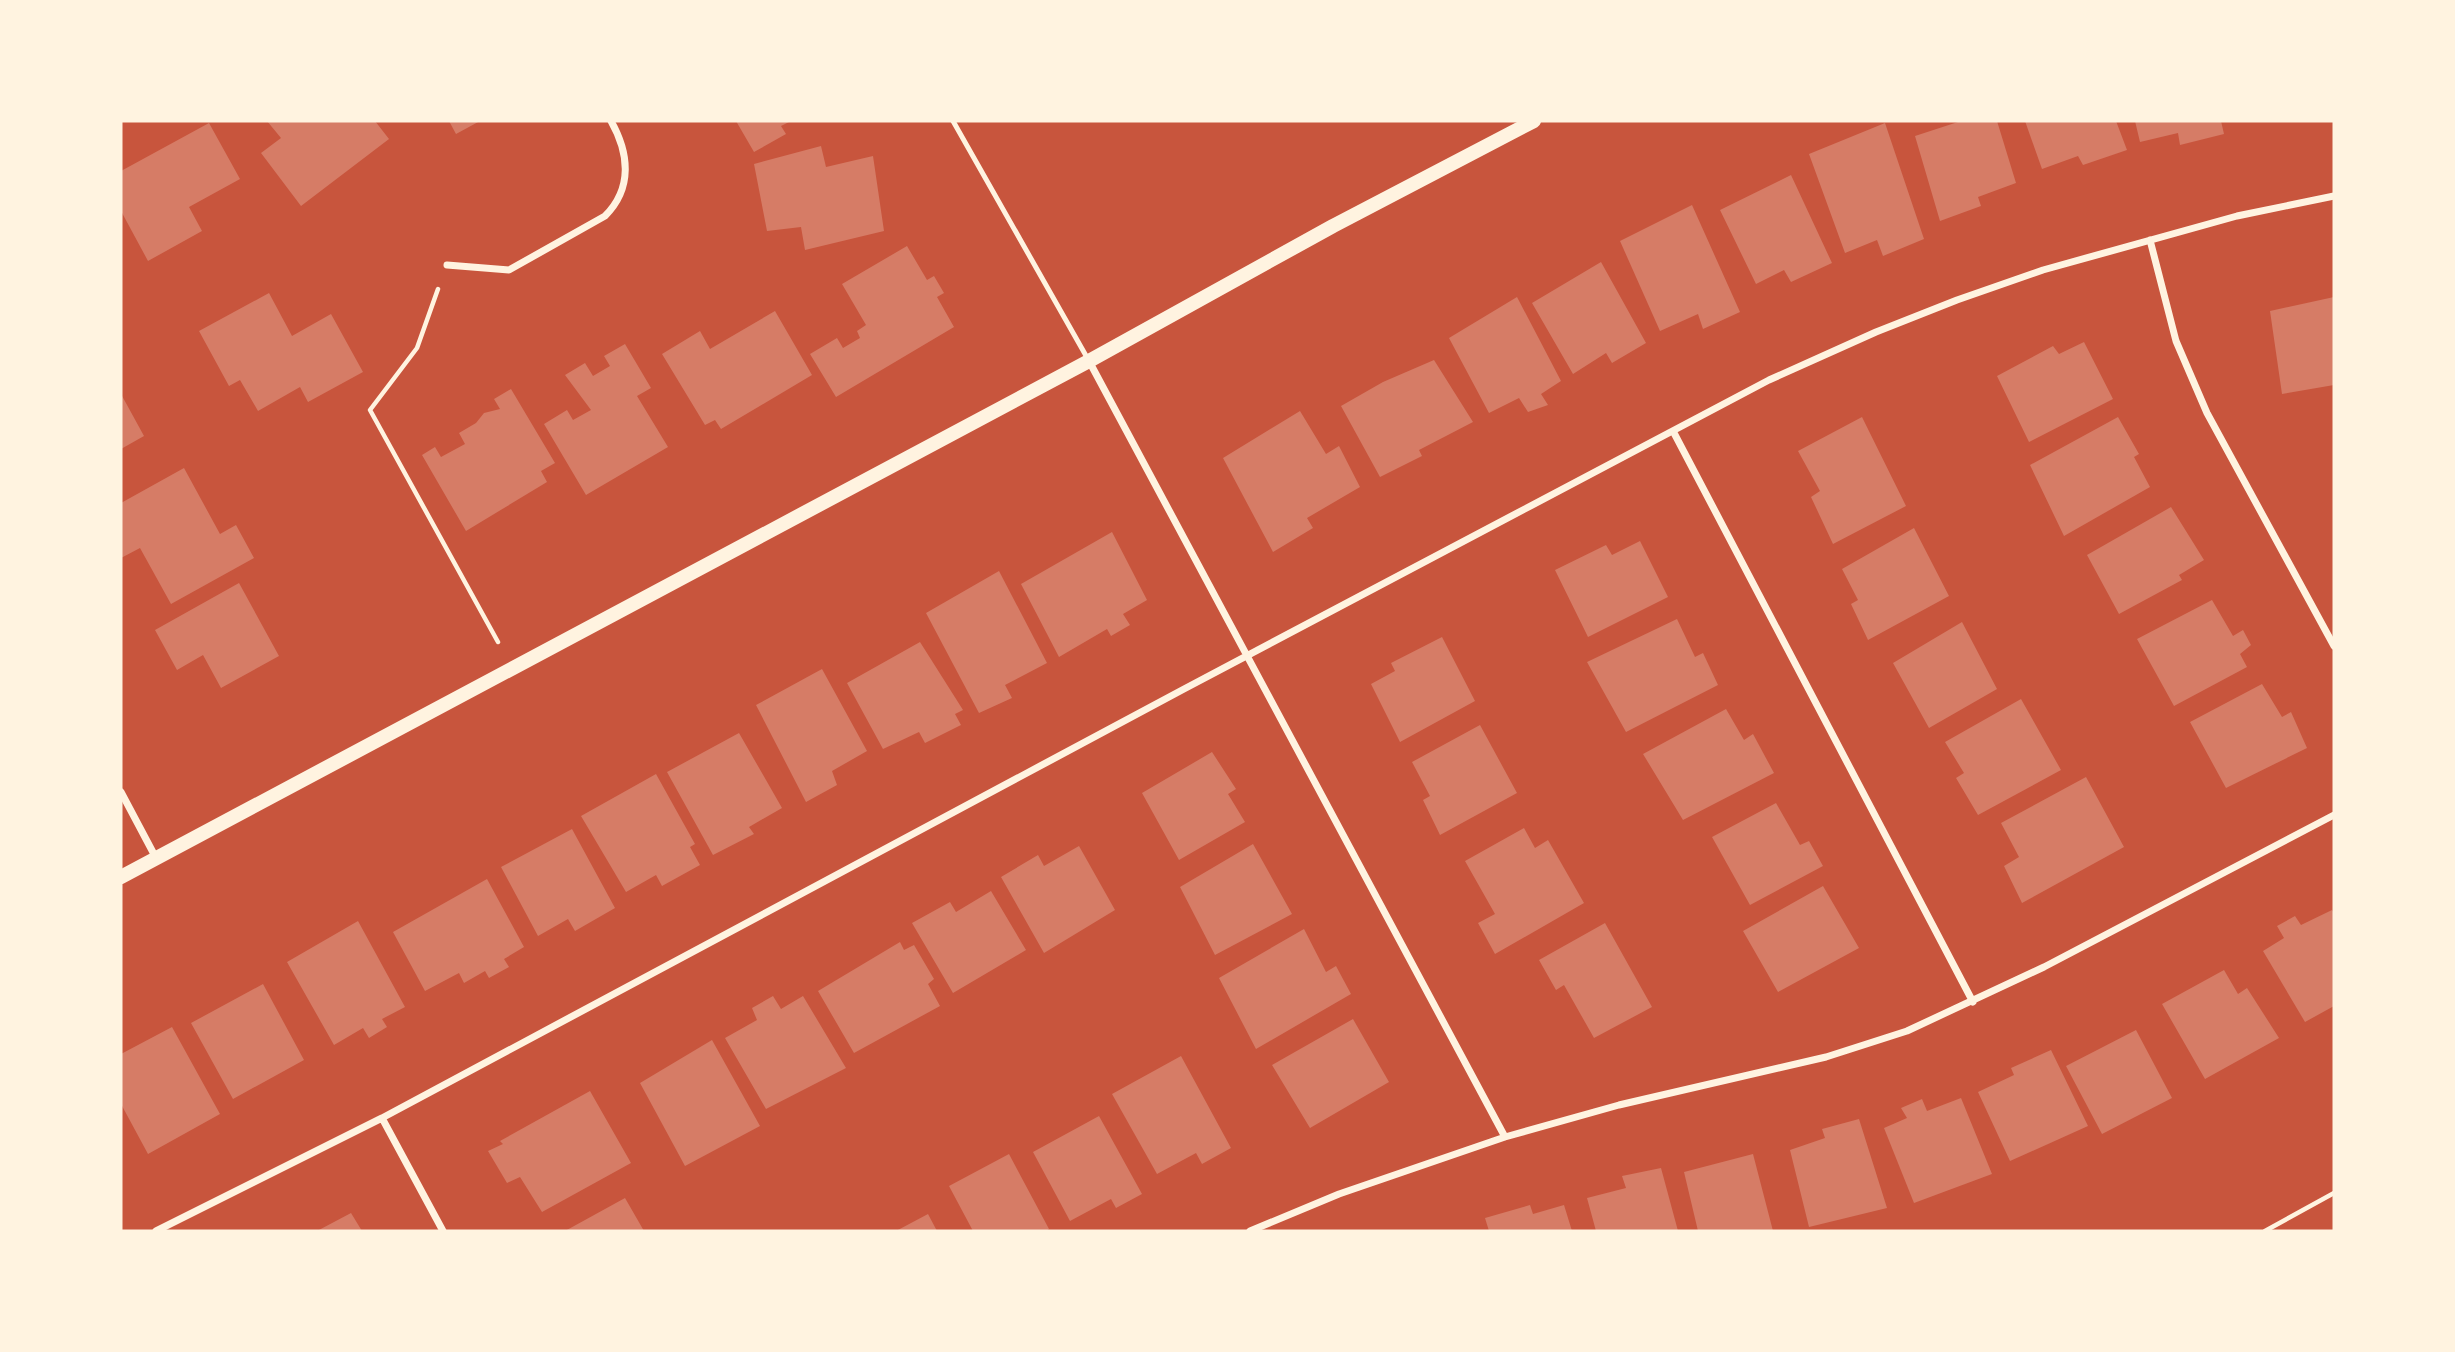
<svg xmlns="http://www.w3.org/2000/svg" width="2455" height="1352" font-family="Figtree,sans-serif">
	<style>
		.building { fill: #d67c66 }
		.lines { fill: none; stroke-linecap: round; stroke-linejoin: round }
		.path { stroke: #fff3e0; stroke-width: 4.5 }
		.service { stroke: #fff3e0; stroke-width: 5 }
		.minor { stroke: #fff3e0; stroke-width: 7 }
		.secondary { stroke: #fff3e0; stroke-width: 14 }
	</style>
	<rect width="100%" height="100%" fill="#c8553d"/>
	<path class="building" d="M 267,121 L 375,121 L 389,139 L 301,206 L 261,153 L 281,138 Z
		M 449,121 L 480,121 L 456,134 Z
		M 736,121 L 791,121 L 781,126 L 786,134 L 754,152 Z
		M 1961,121 L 1997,121 L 2016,183 L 1978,197 L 1981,206 L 1940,221 L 1915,136 Z
		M 2025,121 L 2116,121 L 2127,150 L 2083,165 L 2078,156 L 2042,169 Z
		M 2135,121 L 2221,121 L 2224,134 L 2180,145 L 2178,133 L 2140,142 Z
		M 209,123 L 240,179 L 189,207 L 202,231 L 148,261 L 121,211 L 121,171 Z
		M 1885,123 L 1924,239 L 1883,256 L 1877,240 L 1845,253 L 1809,154 Z
		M 821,146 L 826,167 L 873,156 L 884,231 L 805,250 L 801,227 L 767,231 L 754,164 Z
		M 1791,175 L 1832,263 L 1791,282 L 1784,270 L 1756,284 L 1720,210 Z
		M 1692,205 L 1740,312 L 1703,329 L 1698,314 L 1660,331 L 1620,241 Z
		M 907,246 L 927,280 L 934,276 L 944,293 L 937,297 L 954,327 L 836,397 L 810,354 L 837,338 L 843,348 L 860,338 L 857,331 L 866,325 L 842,284 Z
		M 1601,262 L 1646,343 L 1612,363 L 1606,353 L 1573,374 L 1532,303 Z
		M 269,293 L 292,336 L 331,314 L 363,372 L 308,402 L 300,387 L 258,411 L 240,380 L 229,386 L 199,331 Z
		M 1517,297 L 1561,381 L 1541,394 L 1548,405 L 1528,412 L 1519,398 L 1489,413 L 1449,338 Z
		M 2334,297 L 2334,385 L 2282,394 L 2270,311 Z
		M 775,311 L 812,375 L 721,429 L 715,420 L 705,425 L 662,354 L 700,331 L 710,349 Z
		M 2084,342 L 2113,399 L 2029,442 L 1997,376 L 2053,346 L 2059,354 Z
		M 625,344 L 651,388 L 637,396 L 668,447 L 586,495 L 544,424 L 567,410 L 573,420 L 591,410 L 565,375 L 585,363 L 593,376 L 610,366 L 604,356 Z
		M 1434,360 L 1473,422 L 1419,450 L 1422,456 L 1380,477 L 1341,406 L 1383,382 Z
		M 511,389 L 555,463 L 541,471 L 547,482 L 466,531 L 422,455 L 435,447 L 441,457 L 465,444 L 459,433 L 476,423 L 484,413 L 500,409 L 494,399 Z
		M 121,394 L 144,436 L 121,449 Z
		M 1300,411 L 1326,454 L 1339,446 L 1360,487 L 1307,518 L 1313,528 L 1273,552 L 1223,458 Z
		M 1862,417 L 1906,506 L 1833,544 L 1811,497 L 1820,491 L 1798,451 Z
		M 2118,417 L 2139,454 L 2134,457 L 2150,487 L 2064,536 L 2030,465 Z
		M 184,468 L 220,534 L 236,525 L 254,558 L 171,604 L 140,548 L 121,558 L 121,503 Z
		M 2171,507 L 2204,560 L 2179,575 L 2182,580 L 2119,614 L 2087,555 Z
		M 1914,528 L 1949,596 L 1868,640 L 1851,604 L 1858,600 L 1842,569 Z
		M 1112,532 L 1147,600 L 1123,614 L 1130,625 L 1111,636 L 1107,629 L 1059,657 L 1021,584 Z
		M 1640,541 L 1668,597 L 1588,637 L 1555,570 L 1606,545 L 1612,555 Z
		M 999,571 L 1047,663 L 1005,685 L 1012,698 L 979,713 L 926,613 Z
		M 239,583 L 279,656 L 221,688 L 203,655 L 177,670 L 155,630 Z
		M 2212,600 L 2233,636 L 2243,630 L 2251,645 L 2240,654 L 2247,667 L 2174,706 L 2137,639 Z
		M 1677,619 L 1695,657 L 1703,653 L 1718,685 L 1626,732 L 1587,662 Z
		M 1962,622 L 1997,689 L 1929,728 L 1893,663 Z
		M 1442,637 L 1475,701 L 1400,742 L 1371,684 L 1395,671 L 1391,663 Z
		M 920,642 L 963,710 L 955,714 L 961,725 L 925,743 L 919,732 L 883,749 L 847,683 Z
		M 822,669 L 867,751 L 832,771 L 837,785 L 806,802 L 756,705 Z
		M 2262,684 L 2282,717 L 2291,712 L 2307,748 L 2226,788 L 2190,722 Z
		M 2021,699 L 2061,770 L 1978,815 L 1956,778 L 1964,773 L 1945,742 Z
		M 1726,709 L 1744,740 L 1753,734 L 1774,773 L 1683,820 L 1643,754 Z
		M 1480,725 L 1517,793 L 1440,835 L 1423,800 L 1430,796 L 1412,762 Z
		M 739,733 L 782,808 L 749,827 L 754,834 L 713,855 L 667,772 Z
		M 1212,752 L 1236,789 L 1228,794 L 1245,822 L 1179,860 L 1142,793 Z
		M 656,774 L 695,844 L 690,847 L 700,865 L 662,886 L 656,875 L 626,892 L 581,816 Z
		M 2086,777 L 2124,847 L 2022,903 L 2004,866 L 2019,857 L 2001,823 Z
		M 1776,803 L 1800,845 L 1809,841 L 1823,866 L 1750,905 L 1712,837 Z
		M 1524,828 L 1535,848 L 1548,840 L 1584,903 L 1495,954 L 1478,923 L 1495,914 L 1465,861 Z
		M 572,829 L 615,908 L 575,931 L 568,919 L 538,936 L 501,867 Z
		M 1253,844 L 1292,914 L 1215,955 L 1180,887 Z
		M 1079,846 L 1115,910 L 1044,953 L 1001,877 L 1038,855 L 1044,866 Z
		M 487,879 L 524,947 L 504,959 L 509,967 L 489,978 L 485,971 L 464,983 L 459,973 L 425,991 L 393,932 Z
		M 1823,886 L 1859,948 L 1778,992 L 1743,931 Z
		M 991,891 L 1026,950 L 953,993 L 912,923 L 950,902 L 956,912 Z
		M 2332,910 L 2334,913 L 2334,1006 L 2305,1022 L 2263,951 L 2284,938 L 2277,926 L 2295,916 L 2301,925 Z
		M 358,921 L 405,1007 L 382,1019 L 387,1027 L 369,1038 L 363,1028 L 334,1045 L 287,962 Z
		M 1605,923 L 1652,1007 L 1594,1038 L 1564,985 L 1556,990 L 1539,960 Z
		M 1304,929 L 1326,972 L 1336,966 L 1351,994 L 1256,1049 L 1219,978 Z
		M 900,942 L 904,950 L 914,945 L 934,979 L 928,984 L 940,1006 L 854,1053 L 818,991 Z
		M 2224,970 L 2238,994 L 2247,988 L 2279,1038 L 2205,1079 L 2162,1004 Z
		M 263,984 L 304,1060 L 233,1099 L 191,1023 Z
		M 773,996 L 781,1009 L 803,996 L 846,1068 L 766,1109 L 725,1038 L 757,1020 L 752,1008 Z
		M 1353,1019 L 1389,1082 L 1310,1128 L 1272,1065 Z
		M 172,1027 L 220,1114 L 148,1154 L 121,1104 L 121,1054 Z
		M 2136,1030 L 2172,1098 L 2102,1134 L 2066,1066 Z
		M 712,1040 L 760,1126 L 685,1166 L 640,1083 Z
		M 2051,1050 L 2088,1126 L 2010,1161 L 1978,1092 L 2014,1075 L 2011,1068 Z
		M 1181,1056 L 1231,1148 L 1202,1164 L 1196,1153 L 1157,1174 L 1112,1094 Z
		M 590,1091 L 631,1163 L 542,1212 L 520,1177 L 507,1183 L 488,1151 L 503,1144 L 500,1141 Z
		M 1961,1098 L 1992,1174 L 1914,1203 L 1884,1128 L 1907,1118 L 1901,1108 L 1922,1099 L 1927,1111 Z
		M 1099,1116 L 1142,1194 L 1116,1208 L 1111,1199 L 1070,1221 L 1033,1152 Z
		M 1859,1119 L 1887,1208 L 1809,1227 L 1790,1150 L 1825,1138 L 1822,1129 Z
		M 1009,1154 L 1049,1229 L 1046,1231 L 973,1231 L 949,1186 Z
		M 1753,1154 L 1773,1231 L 1698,1231 L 1684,1172 Z
		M 1661,1168 L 1678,1231 L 1596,1231 L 1587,1198 L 1626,1188 L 1622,1176 Z
		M 625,1198 L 644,1231 L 565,1231 Z
		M 1530,1205 L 1533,1214 L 1564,1205 L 1572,1231 L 1489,1231 L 1485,1218 Z
		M 351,1213 L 362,1231 L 317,1231 Z
		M 928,1214 L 937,1231 L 896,1231 Z"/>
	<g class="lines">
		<path class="path" d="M 438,289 L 417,348 L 370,410 L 498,642
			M 2265,1231 L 2334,1193"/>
		<path class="service" d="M 953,121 L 1089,361"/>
		<path class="minor" d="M 2150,240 L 2176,341 L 2207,413 L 2334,646
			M 447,265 L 509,270 L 605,216 C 633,188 629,153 611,121
			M 1089,361 L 1505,1137
			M 1673,431 L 1973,1002
			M 121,792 L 156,858
			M 382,1118 L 443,1231
			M 156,1231 L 382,1118 L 1184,689 L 1769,380 L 1876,332 L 1957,300 L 2043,270 L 2237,216 L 2334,196
			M 1250,1231 L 1339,1194 L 1505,1137 L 1619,1105 L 1826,1057 L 1907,1031 L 2044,967 L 2334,815"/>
		<path class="secondary" d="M 121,877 L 1089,361 L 1333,226 L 1534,121"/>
	</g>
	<rect width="2455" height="1352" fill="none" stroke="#fff3e0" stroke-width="245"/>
</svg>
